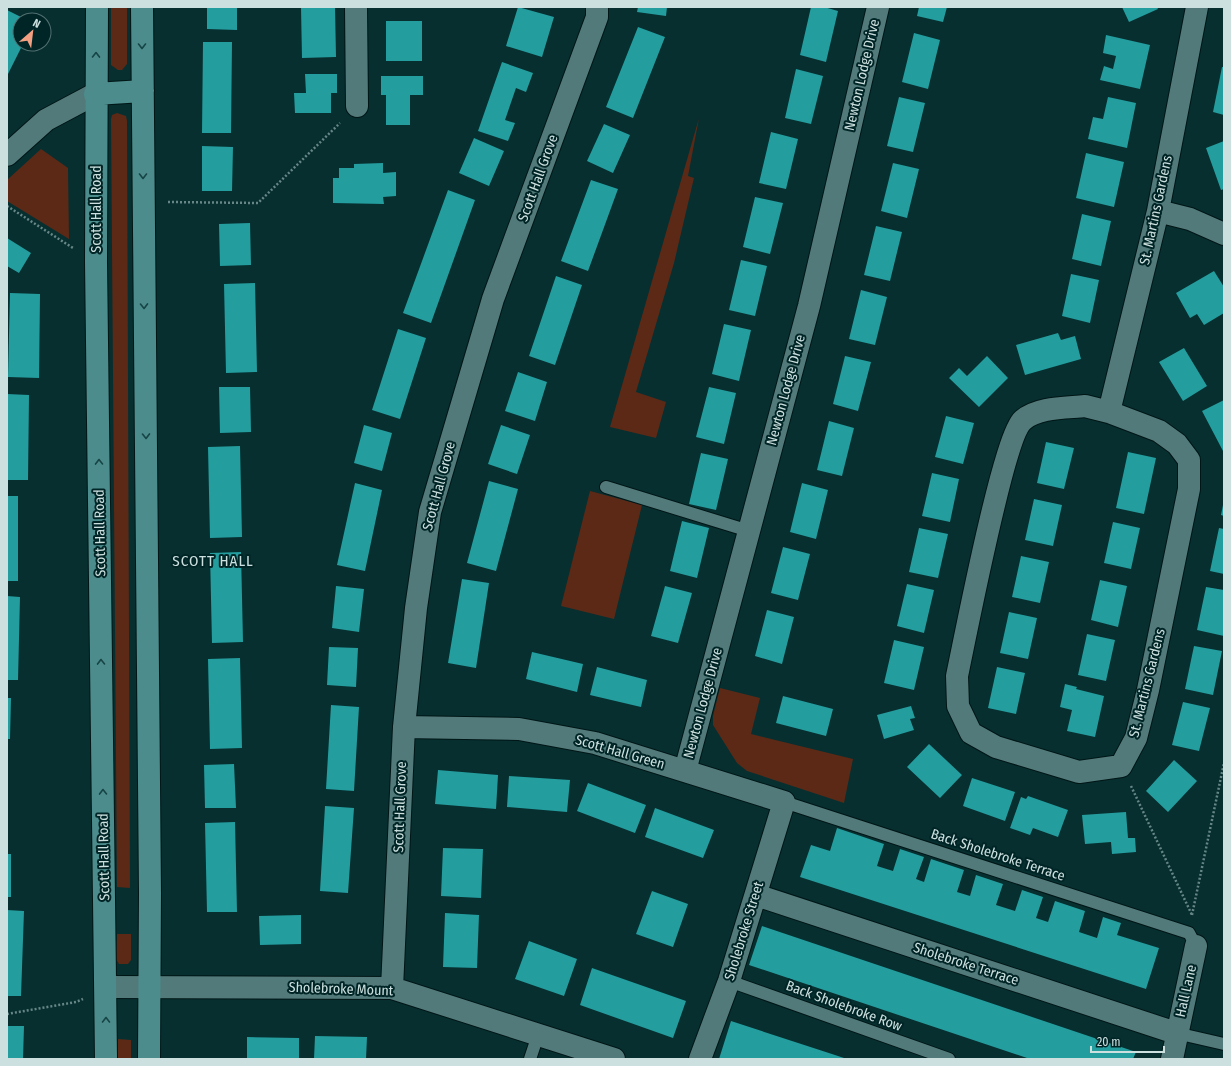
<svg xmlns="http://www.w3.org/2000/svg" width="1231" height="1066" font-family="'Fira Sans Condensed',sans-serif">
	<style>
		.green { fill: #5c2916 }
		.building { fill: #249d9e }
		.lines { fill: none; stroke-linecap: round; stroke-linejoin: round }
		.service-casing { stroke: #001616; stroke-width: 14 }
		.minor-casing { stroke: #001616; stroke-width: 24 }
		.trunk-casing { stroke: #001616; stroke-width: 24 }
		.path { stroke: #678686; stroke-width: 2.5; stroke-dasharray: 2 2; stroke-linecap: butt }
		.service { stroke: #537a7a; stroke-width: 12 }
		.minor { stroke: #537a7a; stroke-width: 22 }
		.trunk { stroke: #4c8c8c; stroke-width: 22 }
		.oneway { stroke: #174445 }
		.labels { text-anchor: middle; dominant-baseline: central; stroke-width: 4; stroke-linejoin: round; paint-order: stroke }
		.street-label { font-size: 14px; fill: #cce0df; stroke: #002526 }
		.neighbourhood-label { font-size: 15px; letter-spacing: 1px; fill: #cce0df; stroke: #002526 }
	</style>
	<rect width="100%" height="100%" fill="#072f30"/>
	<path class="green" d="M 111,7 L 127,7 L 127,64 L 122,70 L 118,70 L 111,65 Z
		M 117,113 L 126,116 L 127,121 L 130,888 L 117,887 L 111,119 L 112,115 Z
		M 699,118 L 688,176 L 694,178 L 674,263 L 636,392 L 666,402 L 656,438 L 610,427 Z
		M 41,149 L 68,168 L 69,239 L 7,201 L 7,180 Z
		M 590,491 L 642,505 L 614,619 L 561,606 Z
		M 720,688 L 760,698 L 751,734 L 853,759 L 844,803 L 747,771 L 737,763 L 713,725 L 713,716 Z
		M 117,934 L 131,934 L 131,960 L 128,964 L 119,964 L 116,959 Z
		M 118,1039 L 131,1040 L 131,1059 L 118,1059 Z"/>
	<path class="building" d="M 207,7 L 237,7 L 237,30 L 207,29 Z
		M 301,7 L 335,7 L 336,57 L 302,58 Z
		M 518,7 L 554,17 L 542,57 L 506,46 Z
		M 638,7 L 667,7 L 666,16 L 637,12 Z
		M 811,7 L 824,7 L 838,11 L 826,62 L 800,55 Z
		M 919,7 L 947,7 L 943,22 L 917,16 Z
		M 1122,7 L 1157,7 L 1158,9 L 1129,22 Z
		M 7,10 L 27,20 L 20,20 L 20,44 L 23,44 L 7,76 Z
		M 386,21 L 422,21 L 422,61 L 386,61 Z
		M 638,27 L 665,37 L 633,118 L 606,107 Z
		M 914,33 L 940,40 L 928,89 L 902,82 Z
		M 1106,35 L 1150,45 L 1140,89 L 1100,80 L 1104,66 L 1113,69 L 1116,56 L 1103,53 Z
		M 203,42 L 232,42 L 231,133 L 202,133 Z
		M 502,62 L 533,73 L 526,92 L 516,88 L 505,120 L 515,123 L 508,141 L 478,131 Z
		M 1222,67 L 1224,67 L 1224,115 L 1213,112 Z
		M 796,69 L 823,76 L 811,124 L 785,118 Z
		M 305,74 L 337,74 L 337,93 L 331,93 L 331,113 L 295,113 L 294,93 L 306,93 Z
		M 381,76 L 423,76 L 423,95 L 410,95 L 410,125 L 386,125 L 386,95 L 381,95 Z
		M 899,97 L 925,103 L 913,152 L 887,146 Z
		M 1108,97 L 1136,103 L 1127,148 L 1088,139 L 1093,117 L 1103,119 Z
		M 604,124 L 630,135 L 613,173 L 587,161 Z
		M 771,132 L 798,139 L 786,189 L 759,183 Z
		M 474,138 L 504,151 L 489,186 L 459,173 Z
		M 1224,141 L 1224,189 L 1221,190 L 1206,148 Z
		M 202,146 L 233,147 L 232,191 L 202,191 Z
		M 1086,153 L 1124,162 L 1114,207 L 1076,198 Z
		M 383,163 L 383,173 L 396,172 L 396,196 L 383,197 L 384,204 L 333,203 L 333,178 L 339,178 L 339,168 L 354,168 L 354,164 Z
		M 893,163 L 919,169 L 907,218 L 881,211 Z
		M 591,180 L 618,189 L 588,271 L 561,261 Z
		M 448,190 L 475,200 L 431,323 L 403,313 Z
		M 755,197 L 783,203 L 770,254 L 743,247 Z
		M 1082,214 L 1111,221 L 1101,266 L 1072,259 Z
		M 250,223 L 251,265 L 220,266 L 219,224 Z
		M 876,226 L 902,232 L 890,281 L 864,275 Z
		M 7,238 L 31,253 L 19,273 L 7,266 Z
		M 741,260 L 767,266 L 755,316 L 729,310 Z
		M 1214,271 L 1224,287 L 1224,313 L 1204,325 L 1197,314 L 1190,318 L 1176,293 Z
		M 1071,274 L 1099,280 L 1090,323 L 1062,316 Z
		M 556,276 L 582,285 L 555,365 L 529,356 Z
		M 255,283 L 257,372 L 226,373 L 224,284 Z
		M 861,290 L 887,297 L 875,345 L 849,339 Z
		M 10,293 L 40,294 L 39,378 L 8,377 Z
		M 724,324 L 751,330 L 739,381 L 712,374 Z
		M 398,329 L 426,338 L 400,419 L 372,410 Z
		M 1058,333 L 1061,340 L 1075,336 L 1081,359 L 1025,375 L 1016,345 Z
		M 1184,348 L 1207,386 L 1183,401 L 1159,362 Z
		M 845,356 L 871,362 L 858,411 L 833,404 Z
		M 987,356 L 1008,378 L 979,407 L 949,378 L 959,368 L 967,376 Z
		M 518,372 L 547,382 L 535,421 L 505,411 Z
		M 219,387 L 250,387 L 251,432 L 220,433 Z
		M 709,387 L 736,393 L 724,444 L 696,437 Z
		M 7,394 L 29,395 L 28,480 L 7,480 Z
		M 1224,400 L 1224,450 L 1223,451 L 1202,411 Z
		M 946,416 L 974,423 L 963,464 L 935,457 Z
		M 829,421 L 854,428 L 842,476 L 817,470 Z
		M 364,425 L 392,433 L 382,471 L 354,463 Z
		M 501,425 L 530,435 L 517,474 L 488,464 Z
		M 1046,442 L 1074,448 L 1064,489 L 1037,483 Z
		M 240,446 L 242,537 L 210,538 L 208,447 Z
		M 1128,452 L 1156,458 L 1144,514 L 1116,508 Z
		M 701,453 L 728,459 L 716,510 L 689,504 Z
		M 932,473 L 959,479 L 950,522 L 922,516 Z
		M 489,481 L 518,489 L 496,571 L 467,563 Z
		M 355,483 L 382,490 L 365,571 L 337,565 Z
		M 802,483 L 828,490 L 816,539 L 790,532 Z
		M 7,496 L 18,496 L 18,581 L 7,581 Z
		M 1034,499 L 1062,505 L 1053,546 L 1025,540 Z
		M 1223,505 L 1224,505 L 1224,516 L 1221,515 Z
		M 682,521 L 709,528 L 697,578 L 670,571 Z
		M 1113,522 L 1140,528 L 1131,569 L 1104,563 Z
		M 919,528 L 948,534 L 938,578 L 909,572 Z
		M 1219,528 L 1224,529 L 1224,574 L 1210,571 Z
		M 783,547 L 810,554 L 798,600 L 771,593 Z
		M 241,552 L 243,642 L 212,643 L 210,553 Z
		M 1021,556 L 1049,562 L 1040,603 L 1012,597 Z
		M 462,579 L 489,583 L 476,668 L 448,663 Z
		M 1100,580 L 1127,586 L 1118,627 L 1091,620 Z
		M 907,584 L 934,590 L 924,633 L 897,626 Z
		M 336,586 L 364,589 L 359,632 L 332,628 Z
		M 665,586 L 692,593 L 678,643 L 651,636 Z
		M 1206,587 L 1224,590 L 1224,636 L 1197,630 Z
		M 7,596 L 20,597 L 18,680 L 7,680 Z
		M 767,610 L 794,617 L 782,664 L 755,656 Z
		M 1009,612 L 1037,618 L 1028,659 L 1000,653 Z
		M 1087,634 L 1115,640 L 1106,681 L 1078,675 Z
		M 894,640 L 924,647 L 914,690 L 884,683 Z
		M 1194,646 L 1222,651 L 1213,695 L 1185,689 Z
		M 329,647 L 358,648 L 356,687 L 327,685 Z
		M 532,652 L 583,664 L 577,692 L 526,679 Z
		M 240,658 L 242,748 L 210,749 L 208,659 Z
		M 597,667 L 647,680 L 641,707 L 590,695 Z
		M 997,667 L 1025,673 L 1016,714 L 988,708 Z
		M 1065,684 L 1077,687 L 1076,689 L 1104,696 L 1095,737 L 1067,731 L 1072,710 L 1060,707 Z
		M 783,696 L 833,709 L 826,736 L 776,723 Z
		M 7,698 L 11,698 L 10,739 L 7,739 Z
		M 1183,702 L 1210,708 L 1199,751 L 1172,745 Z
		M 331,705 L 359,707 L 354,791 L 326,789 Z
		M 911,706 L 915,718 L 910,719 L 914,730 L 884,739 L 877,715 Z
		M 929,744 L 962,775 L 940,798 L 907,767 Z
		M 1174,760 L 1197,781 L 1168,812 L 1146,791 Z
		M 234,764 L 236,808 L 205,808 L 204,765 Z
		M 438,770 L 498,775 L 496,809 L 435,804 Z
		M 509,776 L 570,780 L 567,812 L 507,807 Z
		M 972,778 L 1015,792 L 1005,821 L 963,806 Z
		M 588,783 L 646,805 L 635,833 L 577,811 Z
		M 1028,796 L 1068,810 L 1058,837 L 1033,828 L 1030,835 L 1010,828 L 1021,797 L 1026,799 Z
		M 325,806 L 354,808 L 348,893 L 320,891 Z
		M 655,808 L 714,830 L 703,858 L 645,837 Z
		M 1126,812 L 1128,838 L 1135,838 L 1136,852 L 1112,854 L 1111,842 L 1085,844 L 1082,815 Z
		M 235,822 L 237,912 L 207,912 L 205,823 Z
		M 837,828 L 884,844 L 877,866 L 893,871 L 900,849 L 924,857 L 916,879 L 924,882 L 931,859 L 964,870 L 957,892 L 970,896 L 976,875 L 1003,884 L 996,905 L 1015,911 L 1022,890 L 1043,897 L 1036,918 L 1048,922 L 1055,901 L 1085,911 L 1079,932 L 1097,938 L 1103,917 L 1121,923 L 1117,935 L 1159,948 L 1146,989 L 800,877 L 811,845 L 830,851 Z
		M 443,848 L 483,849 L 481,898 L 441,896 Z
		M 7,854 L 11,854 L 11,897 L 7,897 Z
		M 652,891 L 688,904 L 673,947 L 636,934 Z
		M 7,910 L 24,911 L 21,996 L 7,996 Z
		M 445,913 L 479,915 L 477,968 L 443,967 Z
		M 301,915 L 301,944 L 260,945 L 259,916 Z
		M 762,926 L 1136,1052 L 1133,1059 L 1030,1059 L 749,965 Z
		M 529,941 L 577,959 L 564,996 L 515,979 Z
		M 592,968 L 686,1001 L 673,1038 L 580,1005 Z
		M 731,1021 L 835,1055 L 847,1059 L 719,1059 Z
		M 7,1026 L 24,1026 L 23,1059 L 7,1059 Z
		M 315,1036 L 367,1037 L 366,1059 L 314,1059 Z
		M 247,1037 L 299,1038 L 299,1059 L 247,1059 Z"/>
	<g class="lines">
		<g class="service-casing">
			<path id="service" d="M 606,487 L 749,531
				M 784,802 L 1189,933 L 1196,946
				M 729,981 L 949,1059
				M 1176,1033 L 1224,1044
				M 530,1059 L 538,1035"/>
		</g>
		<g class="minor-casing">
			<path id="minor" d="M 356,7 L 357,106
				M 7,155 L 46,120 L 95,94
				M 1158,211 L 1190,219 L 1224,234
				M 1085,406 L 1109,412 L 1159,431 L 1177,444 L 1189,460 L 1189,489 L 1148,690 L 1136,738 L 1121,766 L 1079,772 L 996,747 L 971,733 L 958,706 L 957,676 C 965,638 1004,436 1023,420 C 1038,407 1066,408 1085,406 Z
				M 1109,412 L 1158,211 L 1197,7
				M 404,727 L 519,729 L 595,743 L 784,802 L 729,981 L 700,1059
				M 685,771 L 809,306 L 878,7
				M 756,895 L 1176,1033
				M 106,987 L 392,988 L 614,1059
				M 392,988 L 404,727 L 416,608 L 430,512 L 493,299 L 597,17 L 597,7
				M 1172,1059 L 1196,946"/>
		</g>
		<g class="trunk-casing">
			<path id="trunk" d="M 97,7 L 96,262 L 106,1059
				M 142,7 L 150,893 L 149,1059
				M 95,94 L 143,91"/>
		</g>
		<path class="path" d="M 168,202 L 258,203 L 340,123
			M 7,206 L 73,248
			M 1131,786 L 1192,915
			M 1192,915 L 1224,763
			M 7,1014 L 76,1002 L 83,999"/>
		<use href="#service" class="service"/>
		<use href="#minor" class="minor"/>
		<use href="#trunk" class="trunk"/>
	</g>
	<defs><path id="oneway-chevron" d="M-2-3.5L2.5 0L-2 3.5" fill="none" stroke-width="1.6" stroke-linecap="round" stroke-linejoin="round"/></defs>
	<g class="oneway">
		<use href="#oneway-chevron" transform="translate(142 46) rotate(90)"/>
		<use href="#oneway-chevron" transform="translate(96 55) rotate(-89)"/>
		<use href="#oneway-chevron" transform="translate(143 176) rotate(90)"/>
		<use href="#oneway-chevron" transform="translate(144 306) rotate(89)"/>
		<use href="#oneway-chevron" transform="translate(146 436) rotate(89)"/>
		<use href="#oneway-chevron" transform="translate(99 462) rotate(-91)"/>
		<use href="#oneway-chevron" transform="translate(101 662) rotate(-91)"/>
		<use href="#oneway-chevron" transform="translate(103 792) rotate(-91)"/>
		<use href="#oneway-chevron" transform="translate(106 1020) rotate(-90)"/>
	</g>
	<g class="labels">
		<g class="street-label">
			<text transform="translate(862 75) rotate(-77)">Newton Lodge Drive</text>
			<text transform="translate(538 178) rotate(-70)">Scott Hall Grove</text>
			<text transform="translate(96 209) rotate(-90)">Scott Hall Road</text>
			<text transform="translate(1156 210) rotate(-78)">St. Martins Gardens</text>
			<text transform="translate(786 390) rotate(-75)">Newton Lodge Drive</text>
			<text transform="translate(439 486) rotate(-75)">Scott Hall Grove</text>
			<text transform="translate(100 533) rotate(-91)">Scott Hall Road</text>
			<text transform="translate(1147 683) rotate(-76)">St. Martins Gardens</text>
			<text transform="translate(703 703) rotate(-75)">Newton Lodge Drive</text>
			<text transform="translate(620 752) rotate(16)">Scott Hall Green</text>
			<text transform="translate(400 807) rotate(-88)">Scott Hall Grove</text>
			<text transform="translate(998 855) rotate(18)">Back Sholebroke Terrace</text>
			<text transform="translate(104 857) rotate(-91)">Scott Hall Road</text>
			<text transform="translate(744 931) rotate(-73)">Sholebroke Street</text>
			<text transform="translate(966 964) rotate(18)">Sholebroke Terrace</text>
			<text transform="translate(341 989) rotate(2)">Sholebroke Mount</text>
			<text transform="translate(1186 991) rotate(-77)">Hall Lane</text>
			<text transform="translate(844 1006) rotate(20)">Back Sholebroke Row</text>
		</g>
		<g class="neighbourhood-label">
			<text x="213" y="561">SCOTT HALL</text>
		</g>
	</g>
	<rect width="1231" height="1066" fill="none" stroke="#cce0df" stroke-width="16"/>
	<g transform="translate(32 32) rotate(28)"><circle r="19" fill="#002526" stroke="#527070"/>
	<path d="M0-3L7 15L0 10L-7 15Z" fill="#f3a082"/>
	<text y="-6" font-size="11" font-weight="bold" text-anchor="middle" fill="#cce0df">N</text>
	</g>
	<path d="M1091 1046v6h73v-6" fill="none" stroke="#cce0df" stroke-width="2"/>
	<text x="1097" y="1046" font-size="12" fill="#cce0df" stroke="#002526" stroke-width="3" paint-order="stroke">20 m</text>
</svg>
